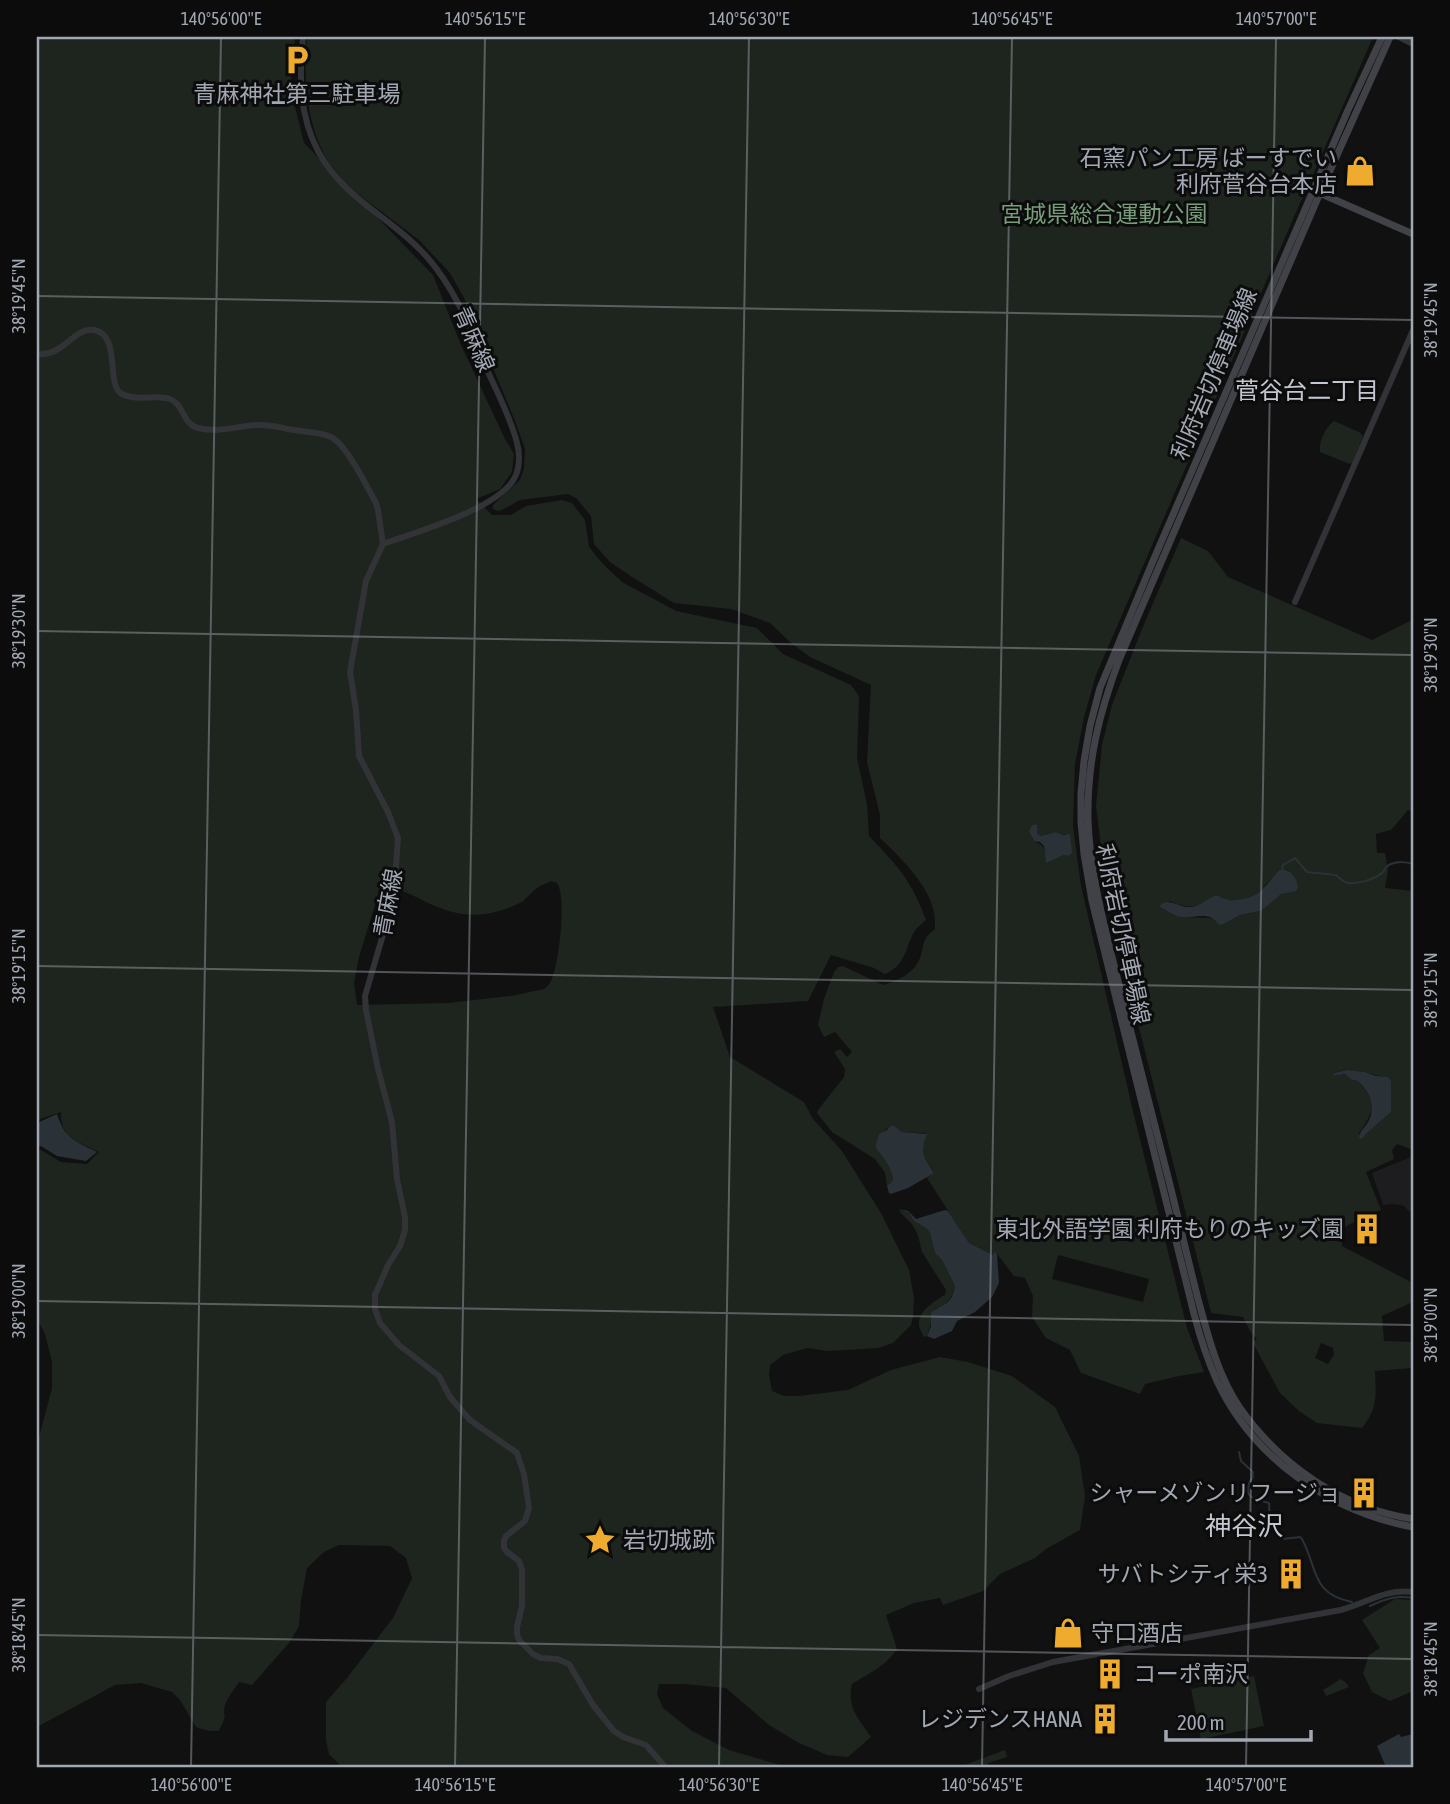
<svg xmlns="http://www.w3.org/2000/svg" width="1450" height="1804" font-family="'Asap Condensed','Noto Sans JP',sans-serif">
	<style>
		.built { fill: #1d1d1f }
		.green { fill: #1d251e; fill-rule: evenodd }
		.water { fill: #2a3238 }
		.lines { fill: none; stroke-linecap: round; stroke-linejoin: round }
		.stream { stroke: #2a3238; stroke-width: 2 }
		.tertiary { stroke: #323337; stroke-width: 6 }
		.secondary { stroke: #404247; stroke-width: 7 }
		.ticks { fill: none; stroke: #a2a8b3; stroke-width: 2; stroke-opacity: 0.45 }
		.labels { text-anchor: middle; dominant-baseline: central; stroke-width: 6; stroke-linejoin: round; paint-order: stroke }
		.poi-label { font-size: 23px; fill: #a2a8b3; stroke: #0c0c0d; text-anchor: end }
		.park-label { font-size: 23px; fill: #799e7b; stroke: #0c0c0d }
		.street-label { font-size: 23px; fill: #a2a8b3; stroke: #0c0c0d }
		.neighbourhood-label { font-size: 24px; fill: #c3c7cf; stroke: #0c0c0d }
		.quarter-label { font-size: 26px; fill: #c3c7cf; stroke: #0c0c0d }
		.neatline { fill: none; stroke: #a2a8b3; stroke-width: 2.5 }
		.ticks-label { font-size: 18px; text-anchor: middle; fill: #a2a8b3 }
	</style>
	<rect width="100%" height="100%" fill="#111112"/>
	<path class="built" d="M 1413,1156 L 1413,1212 L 1408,1211 L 1404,1206 L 1393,1204 L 1383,1205 L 1372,1173 Z"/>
	<path class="green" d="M 37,37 L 295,37 L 290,87 L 304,143 L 345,185 C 340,174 329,165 324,154 C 306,118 303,76 307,37 L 1373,37 L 1312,177 L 1307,179 L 1301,192 L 1303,196 L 1096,675 L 1084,717 L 1075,764 L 1073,826 L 1081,886 L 1132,1107 L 1187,1328 L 1204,1372 L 1179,1376 L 1145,1384 L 1140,1394 L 1081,1373 L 1070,1350 L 1046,1338 L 1032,1317 L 1033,1296 L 1025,1278 L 1014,1276 L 997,1254 L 993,1255 L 969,1243 L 927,1178 L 934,1172 C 929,1164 921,1157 924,1145 C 924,1141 926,1138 926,1133 L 902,1132 L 892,1126 C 882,1130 879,1138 876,1148 C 883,1158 892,1167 893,1180 L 887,1186 L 885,1173 L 875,1159 L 832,1132 L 817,1113 L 818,1110 L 844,1077 L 845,1069 L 834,1052 L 840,1049 L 847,1057 L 852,1052 L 835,1032 L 824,1037 L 818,1025 L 824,999 L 834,972 L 838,967 L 843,966 L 883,985 C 896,981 909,976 917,964 C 926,950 918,941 935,929 C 935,924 935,918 934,913 C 930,886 899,856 880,838 L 880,815 L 867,762 L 871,685 L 810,657 L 791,643 L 770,623 L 731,609 L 674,603 L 629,575 L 610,562 L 594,544 L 591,516 L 576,498 L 568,494 L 520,500 L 502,510 L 498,511 L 493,509 L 493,505 L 520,480 L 524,469 L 525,449 L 515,421 L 464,298 L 450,273 L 419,240 L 346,185 L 433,275 L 461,345 L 505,439 L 514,454 L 512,472 L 500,489 L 476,499 L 492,515 L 511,515 L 526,506 L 562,500 L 572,503 L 585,520 L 589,547 L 602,563 L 622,582 L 676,611 L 757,628 L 783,654 L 851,685 L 859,696 L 857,758 L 867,804 L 869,836 C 897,865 912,881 926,920 C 922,924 917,927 914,932 C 905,949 905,966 885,974 L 874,968 L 831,955 L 808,1001 L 713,1007 L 730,1057 L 804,1102 L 813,1119 L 842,1151 L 881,1213 L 909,1270 L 914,1298 L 913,1316 L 911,1325 L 893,1343 L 879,1348 L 828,1351 L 807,1348 L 783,1355 L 770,1365 L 769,1375 L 772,1391 L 784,1396 L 799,1396 L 848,1390 L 891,1370 L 940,1357 L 968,1362 L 1012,1376 L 1055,1407 L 1079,1456 L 1085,1496 L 1080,1530 L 1046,1549 L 1035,1558 L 1000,1574 L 983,1591 L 943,1605 L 940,1598 L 914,1603 L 886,1615 L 897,1649 C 885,1667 869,1673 852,1684 C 847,1708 858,1718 871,1737 L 848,1757 L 827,1755 L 799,1743 L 769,1725 L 726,1688 L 684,1684 L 659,1684 L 657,1694 L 663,1708 L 692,1731 L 729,1750 L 787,1767 L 342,1767 L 329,1754 L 326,1740 L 326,1702 L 347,1678 L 393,1618 L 412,1578 L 406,1558 L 390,1546 L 339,1545 L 324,1552 L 307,1568 L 301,1600 L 299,1626 L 289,1643 L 252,1685 L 239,1682 C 233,1692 220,1705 225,1717 L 219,1731 L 209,1731 L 196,1727 L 180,1700 L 172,1692 L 141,1683 L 115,1685 L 37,1727 L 37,1445 L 52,1388 L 52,1362 L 45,1334 L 37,1319 L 37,1151 L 41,1150 L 61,1162 L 87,1164 L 99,1152 C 79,1142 60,1138 61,1112 L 37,1120 ZM 1035,824 L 1037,825 L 1037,833 L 1041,836 L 1056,832 L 1066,835 L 1068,856 L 1064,855 L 1058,858 L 1045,853 C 1043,843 1040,845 1033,840 L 1031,828 L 1032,825 ZM 551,881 L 557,883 C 567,897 559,964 551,981 C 550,984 547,986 544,989 L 511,996 L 448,1003 L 357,1005 L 354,983 L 359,957 L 382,882 C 436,903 460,931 520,903 C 527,899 530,893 536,889 C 540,885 546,884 551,881 ZM 1058,1255 L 1149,1279 L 1143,1302 L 1052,1279 Z
		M 1334,421 L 1359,432 L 1363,436 L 1353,462 L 1350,464 L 1320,452 C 1318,443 1326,426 1334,421 Z
		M 1181,538 L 1208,551 L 1228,577 L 1372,640 L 1410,621 L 1413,622 L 1413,812 L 1408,810 L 1391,830 L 1376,834 L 1377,853 L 1385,853 L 1388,871 L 1385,888 L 1413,891 L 1413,1150 L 1397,1144 L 1392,1150 L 1394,1159 L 1366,1172 L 1381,1210 L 1342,1228 L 1342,1246 L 1411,1282 L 1413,1285 L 1413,1302 L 1382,1316 L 1384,1341 L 1413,1342 L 1413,1368 L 1375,1371 C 1376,1395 1378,1408 1362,1428 L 1317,1423 L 1299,1411 L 1280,1393 L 1253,1343 L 1257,1339 L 1250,1331 L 1243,1317 L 1211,1313 L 1126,976 L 1104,872 L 1096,806 L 1102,745 L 1112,705 L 1142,629 ZM 1282,869 L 1288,870 L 1288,891 L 1275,897 L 1261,911 L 1240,915 L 1222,925 L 1211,918 L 1180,917 L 1168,910 L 1169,901 C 1186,907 1196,910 1211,898 C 1254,905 1252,899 1279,870 ZM 1345,1070 L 1365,1072 L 1390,1079 L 1391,1112 L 1366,1134 L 1362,1139 L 1359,1133 C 1375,1110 1377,1103 1358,1081 L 1352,1080 L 1345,1074 L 1333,1076 L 1334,1073 ZM 1321,1343 L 1333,1348 L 1334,1355 L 1328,1364 L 1315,1358 Z
		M 898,1210 L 909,1213 L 914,1221 L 926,1228 L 930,1233 L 935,1253 L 942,1260 L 955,1286 C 952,1299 947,1305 935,1309 L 927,1336 L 924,1337 C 922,1333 920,1330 919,1326 C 917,1312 934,1301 945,1295 L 946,1290 L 922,1252 L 918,1235 L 912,1224 Z
		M 1395,1599 L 1413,1600 L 1413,1691 L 1390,1701 L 1372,1692 L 1363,1673 L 1369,1655 L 1380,1648 L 1362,1620 Z
		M 1254,1676 L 1264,1726 L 1201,1739 L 1191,1689 Z
		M 1341,1679 L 1346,1683 L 1349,1687 L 1326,1696 L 1323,1690 Z
		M 1005,1750 L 1007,1757 L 988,1763 L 989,1767 L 953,1767 L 957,1765 L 962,1766 Z"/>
	<path class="water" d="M 1035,824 L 1037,825 L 1037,833 L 1041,836 L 1056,832 L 1064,835 L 1070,834 L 1072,853 L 1068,856 L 1064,855 L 1046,863 L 1044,846 L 1040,842 L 1034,841 L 1029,831 L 1032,825 Z
		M 1283,869 C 1292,871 1297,879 1298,888 L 1296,891 L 1281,894 L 1261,911 L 1240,915 L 1222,925 L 1218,924 C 1209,910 1193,919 1180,917 C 1175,916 1165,909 1160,907 L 1161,904 C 1171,899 1179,907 1189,907 C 1200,907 1207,899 1216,895 C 1227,901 1233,901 1244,899 C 1261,896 1268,882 1279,870 Z
		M 1347,1070 L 1365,1072 L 1376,1076 L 1388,1077 L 1391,1081 L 1391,1112 L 1366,1134 L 1362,1139 L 1359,1138 C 1360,1129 1367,1126 1370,1118 C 1375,1102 1368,1091 1358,1081 L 1352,1080 L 1345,1074 L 1333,1076 L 1334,1073 Z
		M 57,1114 C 65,1139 75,1141 97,1152 L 86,1161 L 57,1156 L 41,1146 L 37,1147 L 37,1123 Z
		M 890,1126 L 894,1126 L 902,1132 L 927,1134 C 926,1138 924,1141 924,1145 C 921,1157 929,1164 934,1173 L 908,1188 L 891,1194 L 889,1193 L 887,1186 L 893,1180 C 892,1167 883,1158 876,1148 L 876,1144 L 879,1134 L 887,1130 Z
		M 898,1209 L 908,1211 L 916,1219 L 945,1210 L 948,1211 L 969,1243 L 993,1255 L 994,1252 L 997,1254 L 999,1283 L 992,1297 L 975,1312 L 957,1321 L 952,1331 L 934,1339 L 927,1336 L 931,1326 L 931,1313 C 944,1302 951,1307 955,1286 L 942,1260 L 935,1253 L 930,1233 L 926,1228 L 914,1221 L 909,1213 Z
		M 1399,1734 L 1401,1737 L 1413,1734 L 1413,1767 L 1386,1767 L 1377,1746 Z"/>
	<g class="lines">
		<path class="stream" d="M 1282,868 L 1283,865 L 1295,858 L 1307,872 L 1336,875 C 1338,877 1343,881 1345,882 C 1354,886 1376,879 1383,872 C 1388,866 1383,868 1391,864 C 1399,861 1405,862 1413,864
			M 1239,1452 L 1241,1461 L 1253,1472 C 1252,1485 1253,1473 1249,1484 C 1243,1499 1259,1500 1269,1503 L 1270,1524 L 1283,1539 L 1300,1537 L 1302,1539 C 1318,1569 1311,1594 1352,1602
			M 1370,1606 C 1385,1599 1396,1595 1413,1598"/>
		<path class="tertiary" d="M 303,37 C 299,76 299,115 318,151 C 345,201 392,217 427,257 C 457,291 472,333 489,374 C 499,396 511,419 517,443 C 520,454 520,469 514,479 C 497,509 416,532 383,544 L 366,581 L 350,672 L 356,710 L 359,756 L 388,812 L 398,838 L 395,880 L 387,921 L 365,996 L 366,1010 L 378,1069 L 392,1122 L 397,1179 L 405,1217 L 405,1230 L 400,1246 L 388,1265 L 375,1295 L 375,1309 L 380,1323 L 399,1345 L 439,1376 L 450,1397 L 470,1420 L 517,1453 L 524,1474 L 529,1508 L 525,1521 L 506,1536 L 504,1541 L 504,1548 L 507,1552 L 519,1561 L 522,1569 L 522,1606 L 517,1627 L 517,1634 L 519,1640 L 533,1654 L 541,1658 L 557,1659 L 569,1664 L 593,1705 L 614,1731 L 623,1737 L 646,1745 L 665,1767
			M 1399,37 L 1413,44
			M 37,354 C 64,357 73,327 94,330 C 122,335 105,386 122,394 C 137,402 155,394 170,399 C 184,404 183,425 198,428 C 219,433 237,426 257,425 C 269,424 282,428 294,430 C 306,432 320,432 331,437 C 347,445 367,487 376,503 L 378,510 L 383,544
			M 1295,602 L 1413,330
			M 979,1689 L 1009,1676 L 1053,1662 L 1341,1610 C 1370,1602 1383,1589 1413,1592"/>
		<path class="secondary" d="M 1382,37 L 1348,110 L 1153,561 L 1100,688 L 1090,726 L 1084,761 L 1081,793 L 1081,822 L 1084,854 L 1092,901 L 1194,1314 C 1200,1337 1207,1359 1217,1381 C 1253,1458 1330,1512 1413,1527
			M 1390,37 L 1320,193 L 1119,660 C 1099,714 1087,761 1088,820 C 1090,875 1105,928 1118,981 C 1135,1048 1152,1115 1169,1181 C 1179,1221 1188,1260 1198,1299 C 1208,1336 1218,1376 1240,1408 C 1281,1466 1342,1508 1413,1519
			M 1317,192 L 1413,234"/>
	</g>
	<path class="ticks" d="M 37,296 L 1413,320M 37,631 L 1413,655M 37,966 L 1413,990M 37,1301 L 1413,1325M 37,1635 L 1413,1659M 191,1767 L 221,37M 455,1767 L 485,37M 719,1767 L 749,37M 982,1767 L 1012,37M 1246,1767 L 1276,37"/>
	<defs>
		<g id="parking-bare" transform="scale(2.415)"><path d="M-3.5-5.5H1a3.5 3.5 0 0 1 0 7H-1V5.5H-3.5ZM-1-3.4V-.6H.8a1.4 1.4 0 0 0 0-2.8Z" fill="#eeab2d" stroke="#0c0c0d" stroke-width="2.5" paint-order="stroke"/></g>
		<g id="shop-bare" transform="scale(2.415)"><path d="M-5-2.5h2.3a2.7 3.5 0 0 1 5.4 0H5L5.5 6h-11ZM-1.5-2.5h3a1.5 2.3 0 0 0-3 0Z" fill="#eeab2d" stroke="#0c0c0d" stroke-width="2.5" paint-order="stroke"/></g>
		<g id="building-bare" transform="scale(2.415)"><path d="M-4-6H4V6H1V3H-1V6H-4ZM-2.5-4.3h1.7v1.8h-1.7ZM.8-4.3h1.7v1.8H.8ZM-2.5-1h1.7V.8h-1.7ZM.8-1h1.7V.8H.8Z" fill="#eeab2d" stroke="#0c0c0d" stroke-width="2.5" paint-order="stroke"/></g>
		<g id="sight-bare" transform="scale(2.415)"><path d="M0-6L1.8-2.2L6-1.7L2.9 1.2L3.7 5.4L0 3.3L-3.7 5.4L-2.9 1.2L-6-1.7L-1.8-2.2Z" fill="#eeab2d" stroke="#0c0c0d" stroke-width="2.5" paint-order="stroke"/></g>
	</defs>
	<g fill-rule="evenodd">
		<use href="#parking-bare" x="297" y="60"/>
		<use href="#shop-bare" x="1360" y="171"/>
		<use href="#building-bare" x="1367" y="1229"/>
		<use href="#building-bare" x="1364" y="1493"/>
		<use href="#sight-bare" x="600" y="1540"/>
		<use href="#building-bare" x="1291" y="1574"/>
		<use href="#shop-bare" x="1068" y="1633"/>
		<use href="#building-bare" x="1110" y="1674"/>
		<use href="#building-bare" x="1105" y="1719"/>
	</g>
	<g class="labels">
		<g class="poi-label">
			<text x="297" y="94" text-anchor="middle">青麻神社第三駐車場</text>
			<text x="1337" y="158">石窯パン工房 ばーすでい<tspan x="1337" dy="26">利府菅谷台本店</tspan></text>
			<text x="1344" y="1229">東北外語学園 利府もりのキッズ園</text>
			<text x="1341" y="1493">シャーメゾンリフージョ</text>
			<text x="623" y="1540" text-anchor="start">岩切城跡</text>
			<text x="1268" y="1574">サバトシティ栄3</text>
			<text x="1091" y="1633" text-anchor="start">守口酒店</text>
			<text x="1133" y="1674" text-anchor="start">コーポ南沢</text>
			<text x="1082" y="1719">レジデンスHANA</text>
		</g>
		<g class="park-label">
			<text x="1104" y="214">宮城県総合運動公園</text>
		</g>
		<g class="street-label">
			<text transform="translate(474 339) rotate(66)">青麻線</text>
			<text transform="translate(1214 374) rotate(-67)">利府岩切停車場線</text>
			<text transform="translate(388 903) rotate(-80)">青麻線</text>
			<text transform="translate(1123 934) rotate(78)">利府岩切停車場線</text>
		</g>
		<g class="neighbourhood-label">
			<text x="1307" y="390">菅谷台二丁目</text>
		</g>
		<g class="quarter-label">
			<text x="1244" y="1526">神谷沢</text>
		</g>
	</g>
	<rect width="1450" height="1804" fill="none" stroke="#0c0c0d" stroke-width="77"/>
	<path d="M1166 1730v10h145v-10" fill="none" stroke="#a2a8b3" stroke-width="3.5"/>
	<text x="1177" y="1730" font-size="21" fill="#a2a8b3" stroke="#0c0c0d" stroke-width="5" paint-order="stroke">200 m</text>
	<rect x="38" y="38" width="1374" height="1728" class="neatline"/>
	<g class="ticks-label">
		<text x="221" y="25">140°56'00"E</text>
		<text x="485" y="25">140°56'15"E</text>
		<text x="749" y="25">140°56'30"E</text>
		<text x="1012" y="25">140°56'45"E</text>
		<text x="1276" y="25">140°57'00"E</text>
		<text transform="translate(19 296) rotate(-90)" y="6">38°19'45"N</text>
		<text transform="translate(1431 320) rotate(-90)" y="6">38°19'45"N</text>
		<text transform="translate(19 631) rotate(-90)" y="6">38°19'30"N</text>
		<text transform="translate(1431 655) rotate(-90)" y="6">38°19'30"N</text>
		<text transform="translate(19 966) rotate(-90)" y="6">38°19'15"N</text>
		<text transform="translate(1431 990) rotate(-90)" y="6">38°19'15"N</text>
		<text transform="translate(19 1301) rotate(-90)" y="6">38°19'00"N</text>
		<text transform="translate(1431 1325) rotate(-90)" y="6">38°19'00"N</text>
		<text transform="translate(19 1635) rotate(-90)" y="6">38°18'45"N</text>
		<text transform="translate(1431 1659) rotate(-90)" y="6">38°18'45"N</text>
		<text x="191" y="1791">140°56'00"E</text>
		<text x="455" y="1791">140°56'15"E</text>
		<text x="719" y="1791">140°56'30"E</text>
		<text x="982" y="1791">140°56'45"E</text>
		<text x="1246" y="1791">140°57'00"E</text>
	</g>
</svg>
